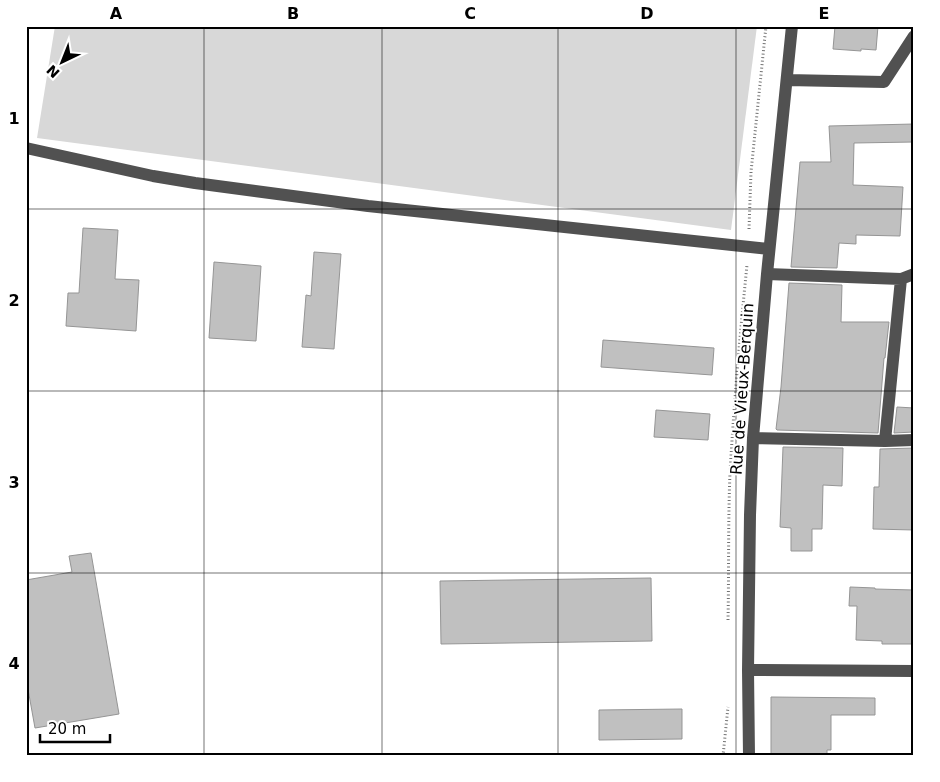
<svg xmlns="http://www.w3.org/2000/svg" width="940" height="782" font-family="'DejaVu Sans',sans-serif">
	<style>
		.green { fill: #d8d8d8 }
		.building { fill: #c0c0c0; stroke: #959595 }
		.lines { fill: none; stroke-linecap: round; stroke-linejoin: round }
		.path { stroke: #737373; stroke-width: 3; stroke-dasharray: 1 2.5; stroke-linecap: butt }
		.minor { stroke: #515151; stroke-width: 12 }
		.grid { fill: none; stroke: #000; stroke-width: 1; stroke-opacity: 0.55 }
		.labels { text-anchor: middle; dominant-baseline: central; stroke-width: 4; stroke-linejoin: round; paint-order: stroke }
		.street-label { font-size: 16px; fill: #000; stroke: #fff }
		.neatline { fill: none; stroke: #000; stroke-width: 2 }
		.grid-label { font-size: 16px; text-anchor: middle; font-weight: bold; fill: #000 }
	</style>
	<rect width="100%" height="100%" fill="#fff"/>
	<path class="green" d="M 55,26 L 757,26 L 731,230 L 37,138 Z"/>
	<path class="building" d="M 835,26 L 878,26 L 876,50 L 861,49 L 861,51 L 833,49 Z
		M 914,124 L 914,142 L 854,143 L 853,185 L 903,187 L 900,236 L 856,235 L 856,244 L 839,243 L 837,268 L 791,267 L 800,162 L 831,162 L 829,126 Z
		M 83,228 L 118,230 L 115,279 L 139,280 L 136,331 L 66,326 L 68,293 L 79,293 Z
		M 314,252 L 341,254 L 334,349 L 302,347 L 306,295 L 311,296 Z
		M 214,262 L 261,266 L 256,341 L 209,338 Z
		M 789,283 L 842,285 L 841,322 L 889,322 L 885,358 L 884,358 L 878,433 L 777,430 L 776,429 L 781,387 Z
		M 603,340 L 714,348 L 712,375 L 601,367 Z
		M 897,407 L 914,408 L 914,432 L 894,433 Z
		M 656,410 L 710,414 L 708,440 L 654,437 Z
		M 783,447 L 843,448 L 842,486 L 823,485 L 822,529 L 812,529 L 812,551 L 791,551 L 791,528 L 780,527 Z
		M 914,448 L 914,530 L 873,529 L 874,487 L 879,487 L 880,449 Z
		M 91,553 L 119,714 L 35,728 L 26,678 L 26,580 L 72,572 L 69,556 Z
		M 651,578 L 652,641 L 441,644 L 440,581 Z
		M 850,587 L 875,588 L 875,589 L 914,590 L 914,644 L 882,644 L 882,641 L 856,640 L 857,606 L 849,606 Z
		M 771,697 L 875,698 L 875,715 L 831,715 L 831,750 L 827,750 L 827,756 L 771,756 Z
		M 682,709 L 682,739 L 599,740 L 599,710 Z"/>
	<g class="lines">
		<path class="path" d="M 749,229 L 751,172 L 766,26
			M 728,620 C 729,571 728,522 730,473 C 734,403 740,334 747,265
			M 723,756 L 728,707"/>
		<path class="minor" d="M 787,80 L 884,82 L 914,36
			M 26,148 L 153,176 L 195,183 L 368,206 L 769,249
			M 767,274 L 901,279 L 914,274
			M 901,279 L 885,441 L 914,440
			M 753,438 L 885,441
			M 748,670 L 914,671
			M 749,756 L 748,670 L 750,515 L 753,438 L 767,274 L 792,26"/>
	</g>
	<path class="grid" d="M 204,26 L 204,756M 382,26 L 382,756M 558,26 L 558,756M 736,26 L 736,756M 26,209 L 914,209M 26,391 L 914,391M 26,573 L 914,573"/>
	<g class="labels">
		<g class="street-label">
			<text transform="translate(742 389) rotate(-86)">Rue de Vieux-Berquin</text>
		</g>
	</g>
	<rect width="940" height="782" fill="none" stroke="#ffffff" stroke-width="55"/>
	<g transform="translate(62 62) rotate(223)" stroke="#ffffff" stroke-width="4" paint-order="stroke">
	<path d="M0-4L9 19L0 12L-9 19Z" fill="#000000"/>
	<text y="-8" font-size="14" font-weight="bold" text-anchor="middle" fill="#000000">N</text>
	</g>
	<path d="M40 734v8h70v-8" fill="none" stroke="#000000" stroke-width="2.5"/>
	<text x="48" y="734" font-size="15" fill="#000000" stroke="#ffffff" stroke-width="4" paint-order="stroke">20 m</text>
	<rect x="28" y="28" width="884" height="726" class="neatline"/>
	<g class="grid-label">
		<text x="116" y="19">A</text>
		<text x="293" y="19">B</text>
		<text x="470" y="19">C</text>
		<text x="647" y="19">D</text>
		<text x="824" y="19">E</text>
		<text x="14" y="124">1</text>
		<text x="14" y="306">2</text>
		<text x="14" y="488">3</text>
		<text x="14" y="669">4</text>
	</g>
</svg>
